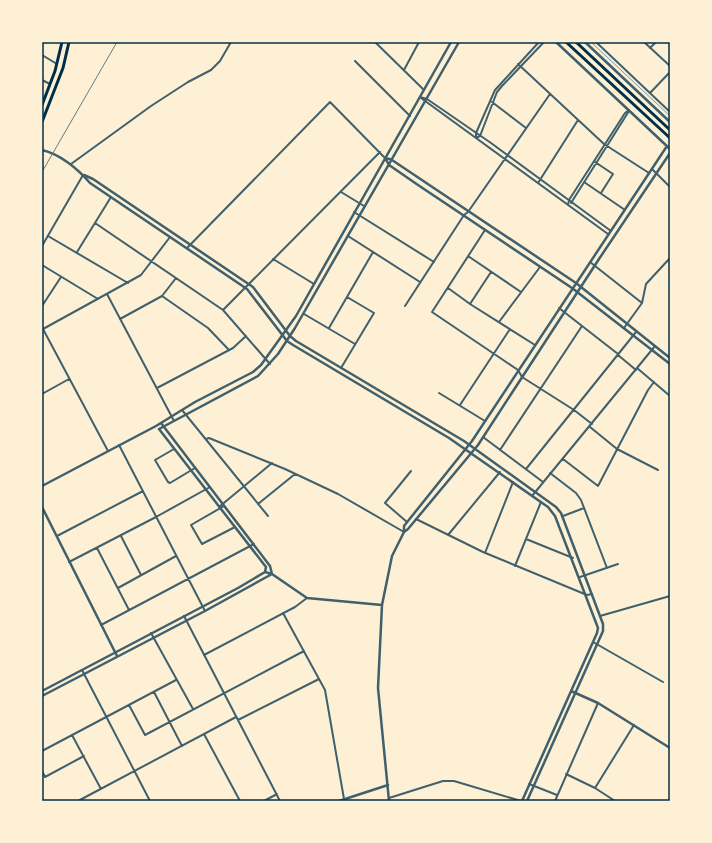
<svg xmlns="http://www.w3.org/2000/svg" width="712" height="843" font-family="'Public Sans',sans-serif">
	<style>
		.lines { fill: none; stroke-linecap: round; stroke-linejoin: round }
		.stream { stroke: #669bbc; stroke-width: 1 }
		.minor { stroke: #3f606c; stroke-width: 2 }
		.tertiary { stroke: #3f606c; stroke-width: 2.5 }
		.primary { stroke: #003049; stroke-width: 3 }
		.trunk { stroke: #003049; stroke-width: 3 }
		.rail { stroke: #657d81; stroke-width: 1 }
		.neatline { fill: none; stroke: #003049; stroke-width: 1.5 }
	</style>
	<rect width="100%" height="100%" fill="#fdf0d5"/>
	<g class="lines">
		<path class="stream" d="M 591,42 L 670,116"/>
		<path class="minor" d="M 375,42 L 424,90
			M 596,42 L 670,112
			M 644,42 L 670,66
			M 650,48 L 656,42
			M 42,55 L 57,64
			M 355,61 L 410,116
			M 518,64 L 604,144 L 649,173
			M 404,70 L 419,42
			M 42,80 L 50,84
			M 650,93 L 670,72
			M 420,97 L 427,99 L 491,143 L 611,231
			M 421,98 L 608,234
			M 492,102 L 526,128
			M 476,138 L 480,136 L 497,92 L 502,86 L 544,42
			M 476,138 L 476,133 L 495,90 L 539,42
			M 595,162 L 613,174 L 601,193
			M 71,164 L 151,106 L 188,82 L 211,70 L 220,61 L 231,42
			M 652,169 L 670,187
			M 584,182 L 625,210
			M 538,183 L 578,120
			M 341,192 L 364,206
			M 571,203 L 629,111
			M 568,205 L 569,200 L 625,113 L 629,110
			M 354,212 L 434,262
			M 95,223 L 223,310 L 270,364
			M 485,230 L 432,312 L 518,370 L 522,377 L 574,410 L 592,424
			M 48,236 L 128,283
			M 348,236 L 420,282
			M 42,246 L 83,175
			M 187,248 L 330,102 L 385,158
			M 77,252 L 111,197
			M 468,256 L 521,292
			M 273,259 L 314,284
			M 590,262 L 642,303
			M 42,265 L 98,299
			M 448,288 L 470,304 L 535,345
			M 107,294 L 174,421
			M 162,296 L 208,328 L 229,350
			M 470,304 L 491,272
			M 42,306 L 61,277
			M 405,306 L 464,215 L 468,212 L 550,94
			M 559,308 L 618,354
			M 223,310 L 380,152
			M 304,314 L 355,344
			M 120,319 L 162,296 L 176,278
			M 499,322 L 540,267
			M 329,328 L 373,252
			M 624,328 L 642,303 L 646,284 L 670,258
			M 43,329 L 141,275 L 170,237
			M 43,329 L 108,451
			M 618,355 L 636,370
			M 341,368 L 374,313 L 347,297
			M 637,368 L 670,396
			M 157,388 L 233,348 L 246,336
			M 439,393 L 485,421
			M 42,394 L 69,379
			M 460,405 L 510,329
			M 182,410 L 268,516
			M 590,427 L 617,449 L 658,470
			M 483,437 L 543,482
			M 206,439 L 209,438 L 285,469 L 338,494 L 404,532
			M 119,445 L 205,611
			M 174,449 L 155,460 L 168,482 L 170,483 L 195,468
			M 500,450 L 582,326
			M 563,459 L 598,486 L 648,390 L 654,382
			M 526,469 L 636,332
			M 550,473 L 576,493 L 581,500 L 607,568
			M 532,496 L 655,346
			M 258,504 L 295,474
			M 224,506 L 191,525 L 202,544 L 235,527
			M 219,507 L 272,463
			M 563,516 L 584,508
			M 416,519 L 483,552 L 587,595 L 592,594
			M 407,522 L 385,503 L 411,471
			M 448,535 L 500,472
			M 57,536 L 143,491
			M 121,536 L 141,575
			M 526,539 L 573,558
			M 97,548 L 129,610
			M 485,553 L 513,482
			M 69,562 L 156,517 L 210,487
			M 515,566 L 541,502
			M 580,577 L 618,564
			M 118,588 L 176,556
			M 283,613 L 325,690 L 344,799
			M 184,616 L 280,801
			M 600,616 L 670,596
			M 101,625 L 254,544
			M 151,633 L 193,709
			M 593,642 L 663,682
			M 204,655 L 295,607 L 307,598
			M 82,670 L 150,801
			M 154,692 L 182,746
			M 129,705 L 145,735 L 304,651
			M 238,720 L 319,679
			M 204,734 L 240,801
			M 72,735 L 101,789
			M 42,751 L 176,680
			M 42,771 L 45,777 L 84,756
			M 566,774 L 595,788 L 615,801
			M 529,784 L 557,795
			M 595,788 L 634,725
			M 389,798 L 443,781 L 454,781 L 521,801
			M 78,801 L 236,717
			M 264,801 L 277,794
			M 555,801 L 598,703"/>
		<path class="tertiary" d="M 556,42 L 670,149
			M 585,42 L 670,122
			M 42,150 C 60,154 78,169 90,183 L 247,289 L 287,341 L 293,345 L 449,438 L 548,507 L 555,516 L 598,628 L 597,633 L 522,801
			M 385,158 L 389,165 L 418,185 L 572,288 L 670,364
			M 386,158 L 392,160 L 576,283 L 670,358
			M 84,175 L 93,179 L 253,287 L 290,336 L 296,341 L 464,441 L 556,507 L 561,513 L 603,624 L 603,631 L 527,801
			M 159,429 L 258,376 L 278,354 L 295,328 L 459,42
			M 159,429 L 266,567 L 265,572
			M 42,486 L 156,426 L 195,402 L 253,372 L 261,365 L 296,316 L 451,42
			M 42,507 L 117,656
			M 404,532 L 408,529 L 478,445 L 599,259 L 670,153
			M 265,572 L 272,574 L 307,598 L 382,605
			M 42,691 L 238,588 L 265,572
			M 571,691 L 598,703 L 670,748
			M 42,696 L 205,611 L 272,574 L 270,566 L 161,423
			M 339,801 L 388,785
			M 389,801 L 378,688 L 382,605 L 392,556 L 404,532 L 404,526 L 472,441 L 667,146"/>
		<path class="primary" d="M 42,105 L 55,71 L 62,42
			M 42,122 L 63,68 L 69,42"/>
		<path class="trunk" d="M 566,42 L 670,138
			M 576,42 L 670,130"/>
		<path class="rail" d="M 42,172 L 117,42"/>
	</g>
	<rect width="712" height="843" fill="none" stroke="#fdf0d5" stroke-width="86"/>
	<rect x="43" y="43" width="626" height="757" class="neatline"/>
</svg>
